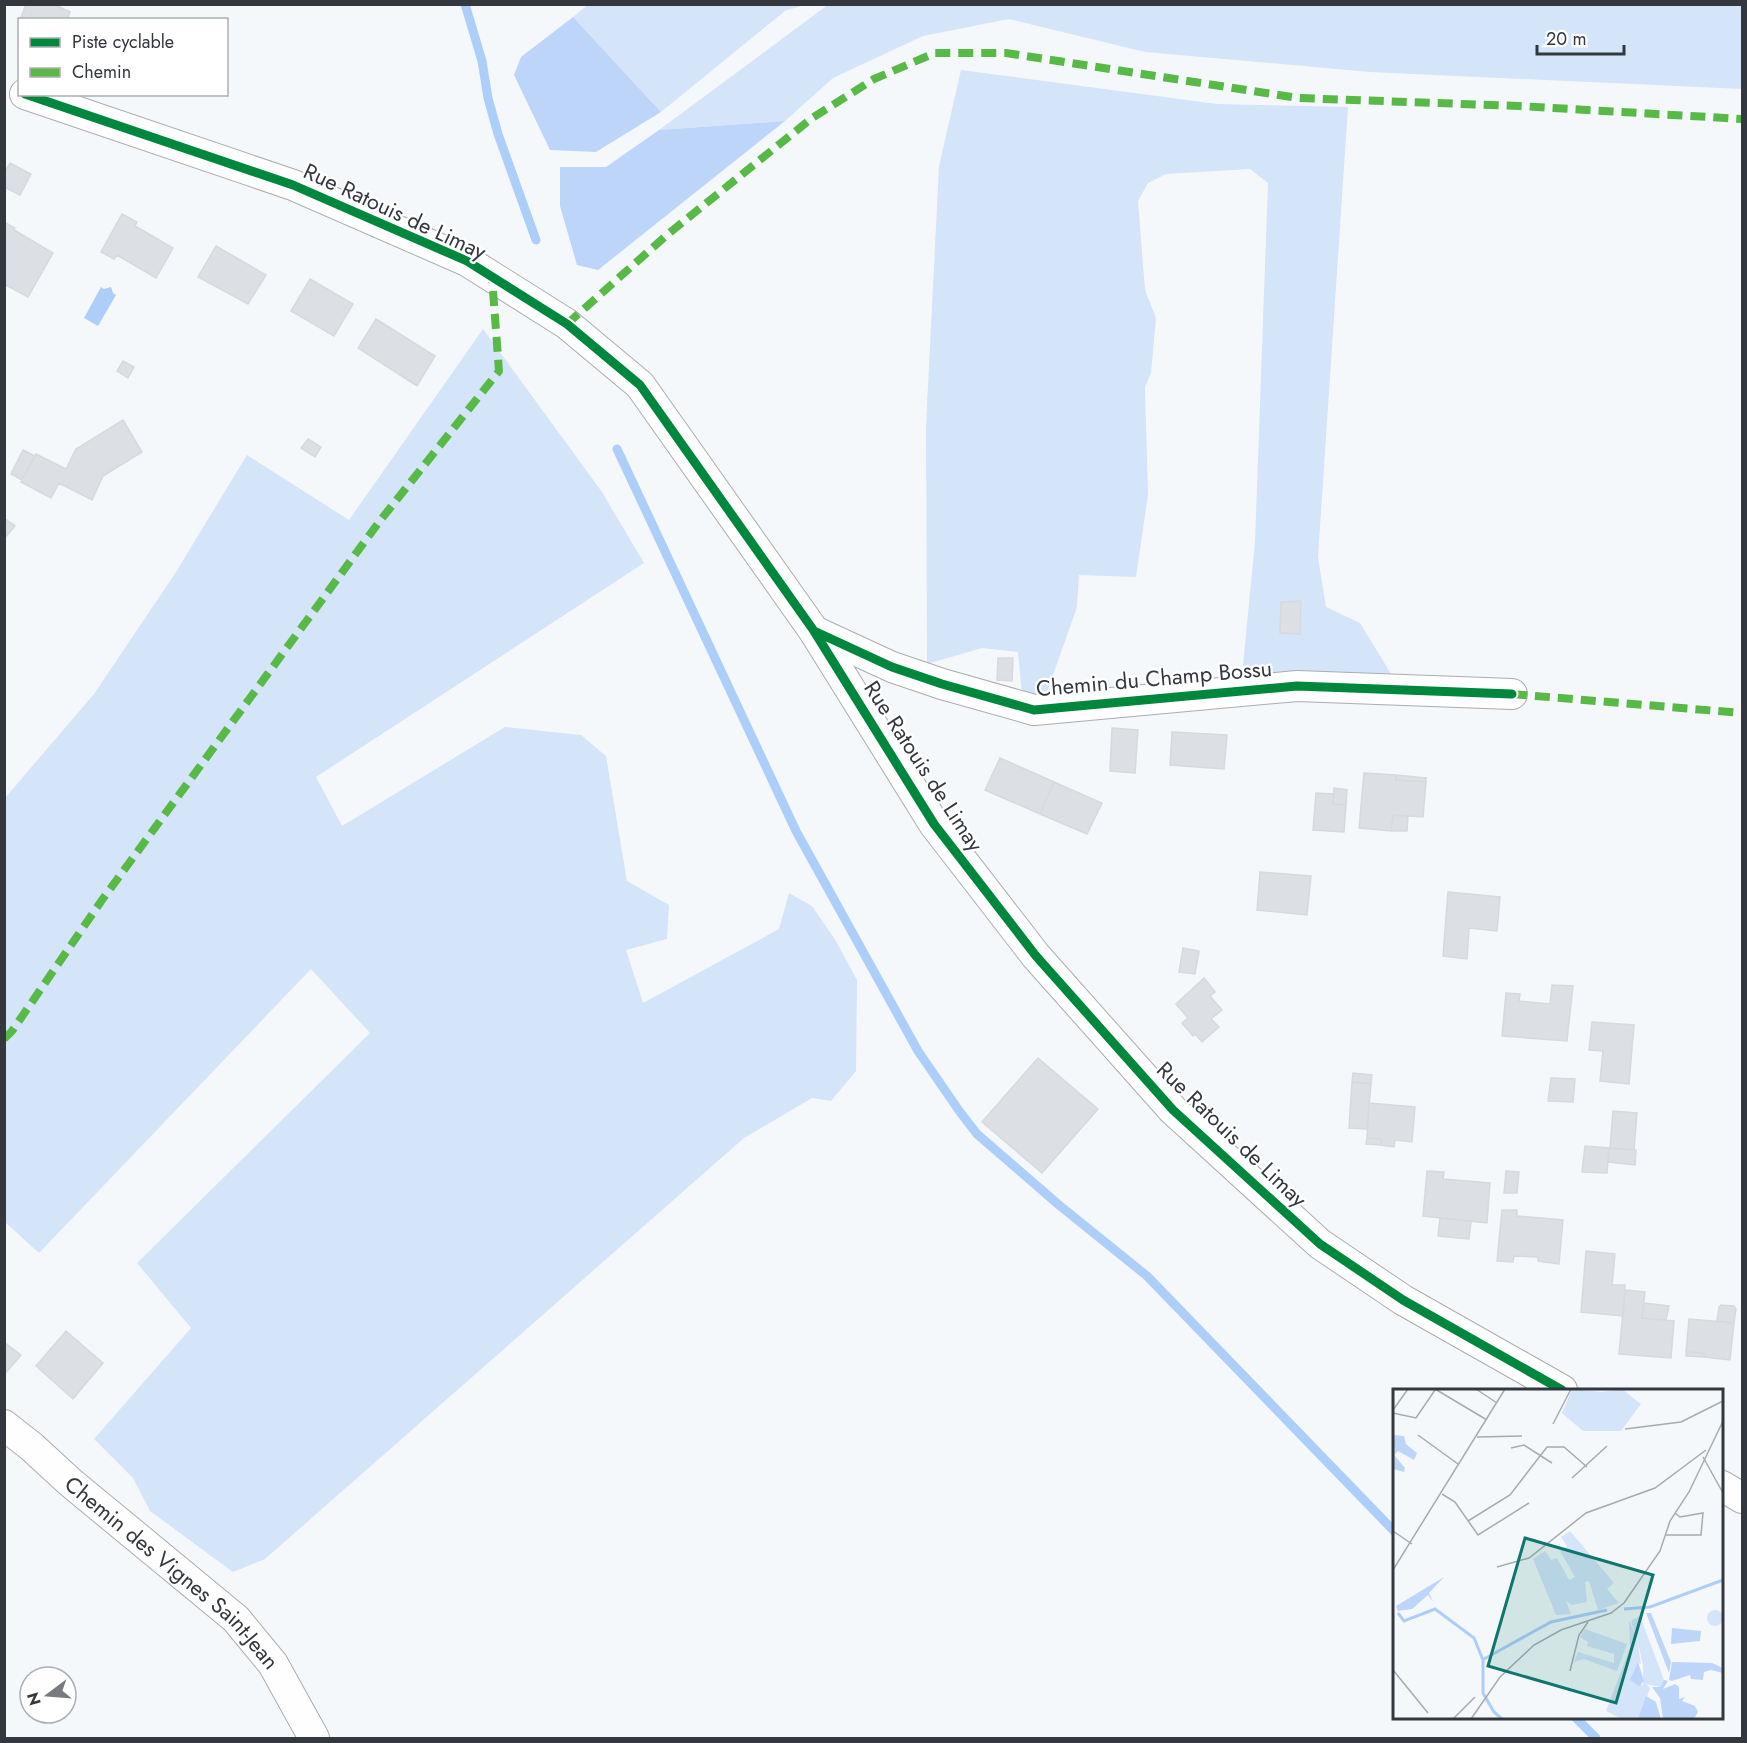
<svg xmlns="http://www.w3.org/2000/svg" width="1747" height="1743" font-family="Jost,sans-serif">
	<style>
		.green { fill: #d4e4f9 }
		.forest { fill: #bcd5f8 }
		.water { fill: #aecefa }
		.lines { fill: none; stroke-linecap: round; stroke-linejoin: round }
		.stream { stroke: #aecefa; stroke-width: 9 }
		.building { fill: #dcdfe4; stroke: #d6d9de; stroke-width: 1.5 }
		.minor-casing { stroke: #aaadb1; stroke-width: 32 }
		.minor { stroke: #fefefe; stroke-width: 30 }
		.quiet { stroke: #58b947; stroke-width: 8; stroke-dasharray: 15 8; stroke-linecap: butt }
		.cycleway-casing { stroke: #fff; stroke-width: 13 }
		.cycleway { stroke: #00873e; stroke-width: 9 }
		.labels { text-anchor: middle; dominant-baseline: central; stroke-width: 4.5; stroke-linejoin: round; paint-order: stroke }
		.street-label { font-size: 22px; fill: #33383e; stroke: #fff }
		.inset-river { fill: none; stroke: #aecefa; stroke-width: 3 }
		.inset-road { fill: none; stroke: #a7abaf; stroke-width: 1.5 }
		.view { fill: #0f766e; fill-opacity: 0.15; stroke: #0f766e; stroke-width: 3 }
		.inset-edge { fill: none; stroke: #33383e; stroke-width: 3 }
	</style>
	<rect width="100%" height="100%" fill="#f5f8fb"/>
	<path class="green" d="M 589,4 L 804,4 L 804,5 L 785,11 L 661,112 L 573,17 Z
		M 829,4 L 1742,5 L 1742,89 L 1370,72 L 1145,52 L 1009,19 L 923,36 L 833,78 L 785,121 L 659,130 Z
		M 961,70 L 1217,104 L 1348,107 L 1318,557 L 1326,607 L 1360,623 L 1393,677 L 1246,672 L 1243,665 L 1255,542 L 1268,183 L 1250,169 L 1166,174 L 1148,183 L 1138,201 L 1145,290 L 1156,318 L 1151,373 L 1145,387 L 1148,495 L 1136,577 L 1079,575 L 1077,607 L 1047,692 L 1022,695 L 1018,652 L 982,648 L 927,664 L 926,426 L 939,166 Z
		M 483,329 L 602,492 L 644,563 L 316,777 L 342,826 L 505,727 L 581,735 L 606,756 L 627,881 L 669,905 L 667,939 L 626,950 L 643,1003 L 779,929 L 789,893 L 812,906 L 836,941 L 857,980 L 856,1071 L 831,1101 L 812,1098 L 744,1138 L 265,1559 L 233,1572 L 150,1511 L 133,1478 L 94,1439 L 191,1328 L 137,1263 L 370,1033 L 311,969 L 39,1253 L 5,1222 L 5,798 L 94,694 L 176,572 L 247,455 L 349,520 Z"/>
	<path class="forest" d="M 573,17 L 661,112 L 596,152 L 550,150 L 514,75 L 521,57 Z
		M 785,121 L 598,270 L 577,265 L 560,206 L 560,167 L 606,167 L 659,130 Z"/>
	<path class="water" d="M 101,287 L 104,289 L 111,287 L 113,293 L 116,295 L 98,326 L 84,318 Z"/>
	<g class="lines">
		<path class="stream" d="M 465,4 L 482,61 L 488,98 L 498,134 L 536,240
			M 617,449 L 796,831 L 918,1051 L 960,1112 L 977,1134 L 1059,1205 L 1147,1276 L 1394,1531
			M 1576,1718 L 1596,1738"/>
	</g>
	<path class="building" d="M 26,4 L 53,4 L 70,12 L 67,20 L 20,20 Z
		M 10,163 L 31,174 L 20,195 L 4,187 L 4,173 Z
		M 122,214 L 137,222 L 135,226 L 173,248 L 156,278 L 117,255 L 114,259 L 101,252 Z
		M 4,222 L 15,228 L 14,230 L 53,253 L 28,297 L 4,284 Z
		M 216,246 L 266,275 L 248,304 L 198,277 Z
		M 310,279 L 353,304 L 334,336 L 291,311 Z
		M 376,319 L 435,356 L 417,386 L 358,348 Z
		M 123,361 L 134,367 L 128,378 L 117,371 Z
		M 123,420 L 142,452 L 103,476 L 92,500 L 59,483 L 51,498 L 21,482 L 36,454 L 66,469 L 76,449 Z
		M 308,439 L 321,447 L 315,457 L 301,448 Z
		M 23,450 L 35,456 L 22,480 L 11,474 Z
		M 4,518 L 15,526 L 4,539 Z
		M 1301,601 L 1300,634 L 1280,633 L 1281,602 Z
		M 998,658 L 1013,658 L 1012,681 L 997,680 Z
		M 1112,728 L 1138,730 L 1135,773 L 1110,771 Z
		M 1172,732 L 1227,735 L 1224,769 L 1170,765 Z
		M 1000,758 L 1054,782 L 1040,814 L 985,790 Z
		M 1364,773 L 1396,775 L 1396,780 L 1426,782 L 1423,817 L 1393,815 L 1391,831 L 1359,828 Z
		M 1396,775 L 1426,778 L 1426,782 L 1396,780 Z
		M 1054,782 L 1102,803 L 1087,834 L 1040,814 Z
		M 1334,788 L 1347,790 L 1346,805 L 1333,804 Z
		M 1316,793 L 1334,794 L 1333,804 L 1346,805 L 1344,832 L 1313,830 Z
		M 1393,815 L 1408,816 L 1407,831 L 1391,831 Z
		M 1260,872 L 1311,876 L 1307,915 L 1257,910 Z
		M 1448,892 L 1500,897 L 1497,931 L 1469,928 L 1467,959 L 1443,956 Z
		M 1183,948 L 1199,951 L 1195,974 L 1179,972 Z
		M 1204,978 L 1215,992 L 1210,996 L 1222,1010 L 1211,1019 L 1219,1027 L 1202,1042 L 1195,1034 L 1193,1036 L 1182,1023 L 1188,1018 L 1176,1004 Z
		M 1552,985 L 1573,986 L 1567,1041 L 1502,1036 L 1506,993 L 1520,994 L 1519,1001 L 1550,1004 Z
		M 1592,1022 L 1634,1025 L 1629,1084 L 1600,1081 L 1603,1051 L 1589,1050 Z
		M 1038,1058 L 1098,1109 L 1042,1173 L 982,1122 Z
		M 1353,1073 L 1372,1075 L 1371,1084 L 1352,1082 Z
		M 1551,1078 L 1575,1079 L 1573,1102 L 1548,1101 Z
		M 1352,1082 L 1371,1084 L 1367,1129 L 1349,1128 Z
		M 1369,1103 L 1415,1107 L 1412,1142 L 1395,1140 L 1394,1147 L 1381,1145 L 1382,1139 L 1367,1138 Z
		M 1613,1111 L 1637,1113 L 1634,1150 L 1610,1148 Z
		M 1367,1138 L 1382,1139 L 1381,1145 L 1366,1144 Z
		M 1585,1146 L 1609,1148 L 1607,1173 L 1582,1172 Z
		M 1609,1148 L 1636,1150 L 1635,1165 L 1608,1162 Z
		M 1427,1171 L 1444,1172 L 1443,1179 L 1490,1183 L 1487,1223 L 1423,1216 Z
		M 1506,1171 L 1519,1172 L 1517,1193 L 1504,1193 Z
		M 1502,1210 L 1517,1210 L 1517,1216 L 1563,1220 L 1559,1264 L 1538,1261 L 1538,1257 L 1514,1256 L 1513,1262 L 1497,1261 Z
		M 1440,1218 L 1471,1221 L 1469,1239 L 1438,1236 Z
		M 1586,1251 L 1615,1254 L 1612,1285 L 1625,1285 L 1623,1316 L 1581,1312 Z
		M 1625,1290 L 1645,1292 L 1642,1318 L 1674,1321 L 1671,1358 L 1619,1354 Z
		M 1644,1303 L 1669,1306 L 1666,1320 L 1642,1318 Z
		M 1721,1305 L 1734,1306 L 1736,1309 L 1734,1323 L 1717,1321 L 1719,1307 Z
		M 1689,1319 L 1734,1323 L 1730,1360 L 1704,1357 L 1704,1353 L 1686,1352 Z
		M 66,1331 L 103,1363 L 73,1399 L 36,1366 Z
		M 4,1342 L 21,1355 L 4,1375 Z
		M 1686,1352 L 1704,1353 L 1704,1357 L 1686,1356 Z"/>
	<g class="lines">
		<g class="minor-casing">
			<g id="minor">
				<path d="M 25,94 L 293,185 L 467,261 L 567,324 L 640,385 L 814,631 L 934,824 L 1036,956 L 1173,1110 L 1320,1244 L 1403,1300 L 1562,1390"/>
				<path d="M 814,631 L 892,667 L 942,684 L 1034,710 L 1297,686 L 1512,694"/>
				<path id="s1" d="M 4,1425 L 32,1447 L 70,1482 L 236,1619 L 273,1664 L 314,1738"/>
				<path d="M 1722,1486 L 1742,1498"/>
			</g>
		</g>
		<use href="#minor" class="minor"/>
		<path class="quiet" d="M 567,324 L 668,234 L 812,118 L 874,79 L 935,53 L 1006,53 L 1298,98 L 1519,106 L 1742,119
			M 1512,694 L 1742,713
			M 4,1039 L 12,1031 L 102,900 L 379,522 L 499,371 L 492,277"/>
		<g class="cycleway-casing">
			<path id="cycleway" d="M 25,94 L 293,185 L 467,261 L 567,324 L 640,385 L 814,631 L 934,824 L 1036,956 L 1173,1110 L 1320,1244 L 1403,1300 L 1562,1390
				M 814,631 L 892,667 L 942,684 L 1034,710 L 1297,686 L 1512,694"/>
		</g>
		<use href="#cycleway" class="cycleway"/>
	</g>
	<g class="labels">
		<g class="street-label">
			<text transform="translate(395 211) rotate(25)">Rue Ratouis de Limay</text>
			<text transform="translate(1154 678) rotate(-5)">Chemin du Champ Bossu</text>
			<text transform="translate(924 766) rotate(57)">Rue Ratouis de Limay</text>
			<text transform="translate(1232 1134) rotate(44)">Rue Ratouis de Limay</text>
			<text stroke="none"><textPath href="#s1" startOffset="224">Chemin des Vignes Saint-Jean</textPath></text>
		</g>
	</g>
	<g transform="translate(1393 1389)">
		<rect width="330" height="330" fill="#f5f8fb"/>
		<path d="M 179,0 L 209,3 L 229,0 L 248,15 L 228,42 L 190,42 L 169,24 ZM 177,142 L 221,194 L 214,200 L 226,214 L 205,221 L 196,192 L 192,193 L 194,213 L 179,216 L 173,212 L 178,225 L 163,226 L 140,170 L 152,162 L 158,171 L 164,169 L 176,191 L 182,188 L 167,162 L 174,157 L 168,148 ZM314 229a8 8 0 1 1 16 0a8 8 0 1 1-16 0ZM 247,227 L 271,291 L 267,298 L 254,295 L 257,300 L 245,330 L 229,330 L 213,322 L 237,259 L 236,231 L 244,249 L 238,232 ZM 244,250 L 250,276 L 250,296 L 238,292 L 245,274 L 248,275 ZM 192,240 L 234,255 L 224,282 L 191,270 L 181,273 L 185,263 L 221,274 L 221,265 L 194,257 L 195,253 L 187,248 Z" fill="#d4e4f9" fill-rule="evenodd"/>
		<path d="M 0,46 L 11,47 L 13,55 L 24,64 L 21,71 L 5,62 L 1,66 L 12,79 L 11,83 L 0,80 ZM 51,188 L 36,204 L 40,213 L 35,206 L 19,220 L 5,222 L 3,217 ZM 253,224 L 258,224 L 278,273 L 276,284 ZM 279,239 L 308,242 L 307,252 L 278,255 ZM 245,273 L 251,292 L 246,297 L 237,291 ZM 279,273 L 319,274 L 330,279 L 330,284 L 318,281 L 311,283 L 310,291 L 298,290 L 297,286 L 279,292 L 276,291 ZM 271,291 L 275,292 L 270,300 L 282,295 L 286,298 L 286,310 L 292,308 L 289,312 L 302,317 L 305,323 L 301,330 L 270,330 L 267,309 L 259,298 L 267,298 ZM 253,307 L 263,313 L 268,330 L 245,330 Z" fill="#bcd5f8"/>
		<path class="inset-river" d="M 231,220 L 257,218 L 330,191M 5,224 L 11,232 L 42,220 L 81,249 L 90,271 L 90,304 L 101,323 L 109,330M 91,270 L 158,233 L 214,221"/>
		<path class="inset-road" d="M 42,0 L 94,31M 83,0 L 104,14M 0,21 L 15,0M 0,24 L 23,29 L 42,1M 160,35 L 178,0M 232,40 L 288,33 L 330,12M 25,46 L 65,75M 84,48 L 129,47M 118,59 L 131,56 L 159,74M 310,68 L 330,104M 179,89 L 214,57M 49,105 L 62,113 L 85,146 L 136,114M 75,132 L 117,106 L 154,58 L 171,58 L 194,78M 0,142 L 19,155M 273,146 L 308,146 L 310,124 L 287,128 L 282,124M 104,178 L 136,169 L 193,124 L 262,99 L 313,61M 0,181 L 112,0M 0,281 L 35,324M 177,282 L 186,246 L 195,233M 60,330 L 82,308M 78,330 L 107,288 L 141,256 L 168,241 L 218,224 L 231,214 L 267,162 L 277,132 L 296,103 L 330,32"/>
		<path class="view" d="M 132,149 L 260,186 L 223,314 L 95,277 Z"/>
		<rect width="330" height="330" class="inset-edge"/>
	</g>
	<rect width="1747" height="1743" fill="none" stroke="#33383e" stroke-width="12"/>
	<rect x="18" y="18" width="210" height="78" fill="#ffffff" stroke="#adafb2" stroke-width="1.5"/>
	<rect x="30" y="38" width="30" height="9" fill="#00873e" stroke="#adafb2" stroke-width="1.5"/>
	<text x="72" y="48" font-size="18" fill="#33383e">Piste cyclable</text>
	<rect x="30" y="68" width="30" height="9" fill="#58b947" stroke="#adafb2" stroke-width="1.5"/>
	<text x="72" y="78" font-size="18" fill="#33383e">Chemin</text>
	<g transform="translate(48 1695) rotate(254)"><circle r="28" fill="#ffffff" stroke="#adafb2" stroke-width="1.5"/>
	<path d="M0-4.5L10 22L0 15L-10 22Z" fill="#777b80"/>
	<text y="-9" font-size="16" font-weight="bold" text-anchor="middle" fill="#33383e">N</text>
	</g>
	<path d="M1537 45v9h87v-9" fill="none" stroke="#33383e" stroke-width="3"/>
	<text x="1546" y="45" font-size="18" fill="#33383e" stroke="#ffffff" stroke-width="4.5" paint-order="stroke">20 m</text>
</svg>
